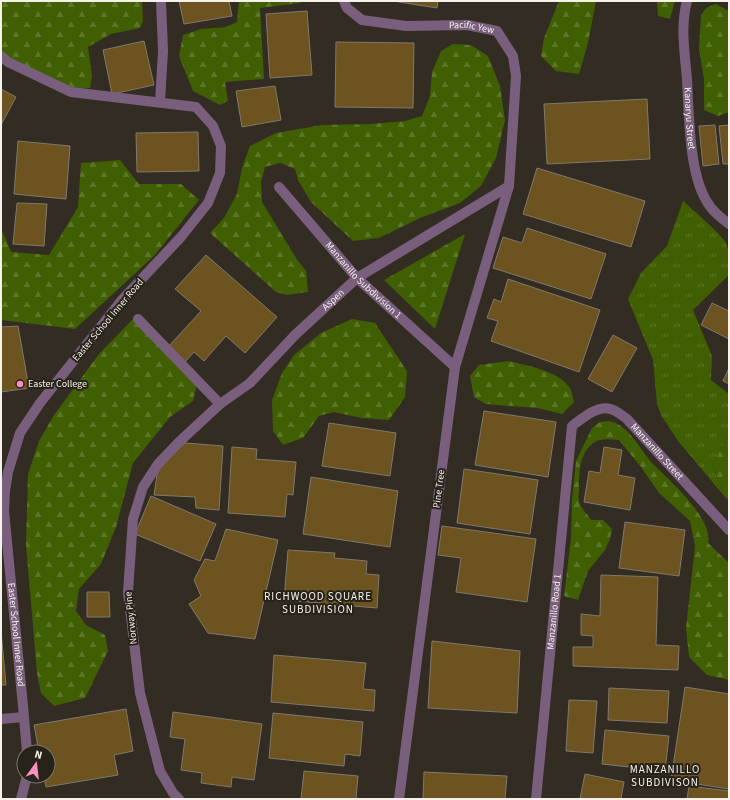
<svg xmlns="http://www.w3.org/2000/svg" width="730" height="800" font-family="'Source Sans 3',sans-serif">
	<style>
		.grass { fill: url(#grass-tufts) }
		.forest { fill: url(#forest-firs) }
		.building { fill: #6c531f; stroke: #80796d }
		.lines { fill: none; stroke-linecap: round; stroke-linejoin: round }
		.service { stroke: #795f7d; stroke-width: 10 }
		.minor { stroke: #795f7d; stroke-width: 10 }
		.poi-dot { fill: #fc8fc1; stroke: #282319; stroke-width: 1.5 }
		.labels { text-anchor: middle; dominant-baseline: central; stroke-width: 4; stroke-linejoin: round; paint-order: stroke }
		.street-label { font-size: 10px; fill: #f5f2eb; stroke: #282319 }
		.poi-label { font-size: 10px; fill: #f5f2eb; stroke: #282319; text-anchor: start }
		.neighbourhood-label { font-size: 11px; letter-spacing: 1px; fill: #f5f2eb; stroke: #282319 }
	</style>
	<defs>
		<pattern id="grass-tufts" width="24" height="20" patternUnits="userSpaceOnUse"><rect width="24" height="20" fill="#405e02"/><path d="M3 7l-1-3M5 7V3M7 7l1-3M15 17l-1-3M17 17v-4M19 17l1-3" fill="none" stroke="#5c7627"/></pattern>
		<pattern id="forest-firs" width="22" height="20" patternUnits="userSpaceOnUse"><rect width="22" height="20" fill="#405e02"/><path d="M5 1l3.5 6h-7zM16 11l3.5 6h-7z" fill="#5c7627"/></pattern>
	</defs>
	<rect width="100%" height="100%" fill="#322c22"/>
	<path class="grass" d="M 683,201 C 691,208 722,235 726,243 C 730,253 729,265 729,275 L 693,310 L 712,356 L 711,380 L 729,394 L 729,435 L 712,464 L 725,497 L 678,441 L 661,415 L 657,404 L 653,360 L 628,299 L 641,273 L 667,246 Z"/>
	<path class="forest" d="M 1,1 L 142,1 L 143,21 L 140,28 L 111,34 L 88,47 L 92,76 L 90,88 L 77,89 L 11,61 L 1,50 Z
		M 239,1 L 300,1 L 300,3 L 260,8 L 264,79 L 225,82 L 228,101 L 220,105 L 193,91 L 179,56 L 183,35 L 201,29 L 226,27 L 237,22 Z
		M 559,1 L 596,1 L 588,43 L 579,74 L 556,71 L 541,56 L 544,38 Z
		M 657,1 L 675,1 L 670,19 L 658,16 Z
		M 716,4 L 729,11 L 729,112 L 718,116 L 704,110 L 704,79 L 699,49 L 701,15 L 706,8 Z
		M 453,44 L 471,45 L 488,56 L 500,86 L 505,120 L 496,158 L 481,186 L 460,203 L 420,218 L 379,238 L 353,241 L 311,202 L 298,180 L 295,169 L 280,163 L 265,167 L 261,182 L 262,202 L 296,258 L 306,271 L 308,292 L 287,295 L 276,292 L 210,233 L 224,218 L 237,194 L 242,168 L 250,146 L 276,133 L 322,125 L 370,124 L 405,121 L 422,116 L 430,96 L 432,72 L 441,51 Z
		M 120,160 L 139,184 L 181,184 L 199,200 L 154,256 L 75,329 L 1,320 L 1,228 L 11,252 L 49,255 L 78,207 L 81,163 Z
		M 465,234 L 435,329 L 384,280 Z
		M 133,319 L 197,384 L 193,401 L 170,417 L 133,463 L 116,527 L 101,564 L 79,589 L 76,611 L 86,625 L 105,635 L 108,651 L 85,698 L 54,706 L 41,693 L 37,673 L 26,545 L 28,474 L 39,441 L 54,415 L 99,354 Z
		M 352,319 L 375,323 L 407,371 L 405,397 L 389,420 L 361,418 L 334,412 L 319,416 L 303,438 L 283,445 L 273,431 L 272,400 L 282,373 L 294,355 L 321,333 Z
		M 509,361 C 528,366 561,371 571,390 C 572,393 573,398 574,402 L 562,414 L 537,408 L 486,404 L 474,397 L 470,376 L 479,365 Z
		M 609,421 C 629,425 639,448 652,463 C 668,479 714,519 708,543 L 729,563 L 729,680 L 707,675 L 689,657 L 686,628 L 695,546 L 690,521 L 659,493 L 641,467 L 619,440 C 610,439 599,438 592,444 C 579,455 579,474 579,489 C 579,492 578,497 579,501 C 580,508 587,513 591,520 L 603,520 L 612,529 L 610,539 L 605,550 L 588,571 L 578,600 L 564,596 L 571,538 L 572,499 L 576,461 L 592,428 L 600,422 Z
		M 729,435 L 729,500 L 725,497 L 712,464 Z"/>
	<path class="building" d="M 179,1 L 229,1 L 232,16 L 184,24 Z
		M 393,1 L 438,1 L 437,8 Z
		M 307,11 L 312,75 L 270,78 L 266,14 Z
		M 144,41 L 154,85 L 112,94 L 103,50 Z
		M 336,42 L 414,43 L 413,108 L 335,107 Z
		M 275,86 L 281,120 L 242,127 L 236,91 Z
		M 1,89 L 16,97 L 1,125 Z
		M 647,99 L 650,159 L 547,164 L 544,104 Z
		M 715,125 L 719,164 L 703,166 L 699,126 Z
		M 729,125 L 729,164 L 723,164 L 719,126 Z
		M 198,132 L 199,171 L 137,172 L 136,133 Z
		M 18,141 L 70,146 L 66,199 L 14,194 Z
		M 537,168 L 645,201 L 631,247 L 523,214 Z
		M 17,203 L 47,204 L 44,246 L 13,244 Z
		M 527,228 L 606,254 L 591,299 L 493,268 L 503,237 L 522,243 Z
		M 206,255 L 277,317 L 245,353 L 226,336 L 204,361 L 194,352 L 185,362 L 168,347 L 201,311 L 175,289 Z
		M 508,279 L 600,310 L 579,372 L 491,341 L 498,321 L 487,318 L 494,299 L 501,302 Z
		M 712,303 L 729,311 L 729,339 L 701,325 Z
		M 18,326 L 29,388 L 1,392 L 1,327 Z
		M 613,335 L 637,348 L 612,392 L 588,379 Z
		M 729,368 L 729,384 L 723,381 Z
		M 484,411 L 556,422 L 548,477 L 475,465 Z
		M 329,423 L 396,433 L 390,476 L 322,466 Z
		M 185,443 L 223,446 L 219,510 L 196,508 L 195,497 L 154,495 L 158,468 Z
		M 232,447 L 257,449 L 256,459 L 296,462 L 293,495 L 287,494 L 285,517 L 228,513 Z
		M 604,447 L 622,450 L 618,475 L 635,478 L 630,510 L 584,502 L 589,471 L 600,473 Z
		M 464,469 L 538,480 L 530,534 L 457,523 Z
		M 311,477 L 398,491 L 390,547 L 303,534 Z
		M 151,496 L 216,524 L 200,561 L 135,534 Z
		M 625,522 L 685,530 L 679,576 L 619,568 Z
		M 442,526 L 536,539 L 527,602 L 456,592 L 461,558 L 438,555 Z
		M 226,529 L 278,540 L 255,639 L 208,633 L 189,604 L 201,596 L 194,580 L 205,559 L 215,561 Z
		M 288,550 L 335,553 L 334,558 L 367,561 L 366,574 L 379,575 L 377,608 L 284,600 Z
		M 601,575 L 658,577 L 656,645 L 679,646 L 678,670 L 573,666 L 573,647 L 593,647 L 593,636 L 581,635 L 581,614 L 600,616 Z
		M 87,592 L 109,592 L 110,617 L 87,617 Z
		M 1,631 L 6,685 L 1,685 Z
		M 432,641 L 520,651 L 517,713 L 428,708 Z
		M 274,655 L 366,663 L 363,689 L 375,690 L 374,711 L 271,702 Z
		M 685,687 L 729,694 L 729,789 L 671,780 Z
		M 609,688 L 669,691 L 667,723 L 608,720 Z
		M 569,700 L 597,701 L 593,753 L 566,751 Z
		M 126,709 L 133,751 L 114,755 L 118,775 L 46,787 L 44,776 L 48,776 L 48,752 L 39,752 L 34,725 Z
		M 173,712 L 262,724 L 254,780 L 232,777 L 231,787 L 201,783 L 202,773 L 181,770 L 185,739 L 170,737 Z
		M 273,713 L 363,722 L 360,756 L 345,754 L 344,766 L 269,758 Z
		M 605,730 L 669,736 L 665,771 L 602,764 Z
		M 304,771 L 358,776 L 356,799 L 301,799 Z
		M 424,772 L 507,776 L 505,799 L 423,799 Z
		M 585,774 L 624,782 L 621,798 L 624,799 L 580,799 Z
		M 689,786 L 729,791 L 729,799 L 687,799 Z"/>
	<g class="lines">
		<path class="service" d="M 23,706 L 27,752
			M 1,719 L 24,717
			M 21,799 L 27,776"/>
		<g class="minor">
			<path id="s1" d="M 344,1 L 347,8 L 362,20 L 406,26 L 467,25 L 497,31 L 513,56 L 516,76 L 509,186 L 455,367 L 399,799"/>
			<path id="s2" d="M 687,1 C 680,27 685,54 687,80 C 689,113 689,172 706,200 C 711,210 720,217 729,224"/>
			<path id="s3" d="M 1,56 L 8,62 L 71,92 L 196,107 L 213,126 L 221,146 L 220,173 L 208,203 L 181,237 L 121,301 L 40,403 L 20,433 L 8,472 L 5,491 L 4,511 L 23,706"/>
			<path d="M 160,102 L 163,51 L 161,1"/>
			<path id="s4" d="M 279,187 L 357,278 L 455,367"/>
			<path d="M 138,319 L 220,404"/>
			<path id="s5" d="M 179,799 L 173,793 L 160,771 L 140,693 L 128,592 L 133,519 L 143,487 L 158,464 L 179,442 L 220,404 L 250,383 L 295,335 L 357,278 L 509,186"/>
			<path id="s6" d="M 536,799 L 572,426 C 582,419 597,405 610,409 C 616,410 621,415 626,418 L 729,530"/>
		</g>
	</g>
	<circle class="poi-dot" cx="20" cy="384" r="4"/>
	<g class="labels">
		<g class="street-label">
			<text stroke="none"><textPath href="#s1" startOffset="137">Pacific Yew</textPath></text>
			<text stroke="none"><textPath href="#s2" startOffset="118">Kanaryu Street</textPath></text>
			<text stroke="none"><textPath href="#s4" startOffset="126">Manzanillo Subdivision 1</textPath></text>
			<text stroke="none"><textPath href="#s5" startOffset="591">Aspen</textPath></text>
			<text transform="translate(108 320) rotate(-50)">Easter School Inner Road</text>
			<text stroke="none"><textPath href="#s6" startOffset="482">Manzanillo Street</textPath></text>
			<text transform="translate(439 489) rotate(-83)">Pine Tree</text>
			<text stroke="none"><textPath href="#s6" startOffset="188">Manzanillo Road 1</textPath></text>
			<text transform="translate(131 618) rotate(-96)">Norway Pine</text>
			<text stroke="none"><textPath href="#s3" startOffset="813">Easter School Inner Road</textPath></text>
		</g>
		<g class="poi-label">
			<text x="28" y="384">Easter College</text>
		</g>
		<g class="neighbourhood-label">
			<text x="318" y="596">RICHWOOD SQUARE<tspan x="318" dy="13">SUBDIVISION</tspan></text>
			<text x="665" y="769">MANZANILLO<tspan x="665" dy="13">SUBDIVISON</tspan></text>
		</g>
	</g>
	<rect width="730" height="800" fill="none" stroke="#f5f2eb" stroke-width="4"/>
	<g transform="translate(36 764) rotate(15)"><circle r="19" fill="#282319" stroke="#7a766d"/>
	<path d="M0-3L7 15L0 10L-7 15Z" fill="#fc8fc1"/>
	<text y="-6" font-size="11" font-weight="bold" text-anchor="middle" fill="#f5f2eb">N</text>
	</g>
</svg>
